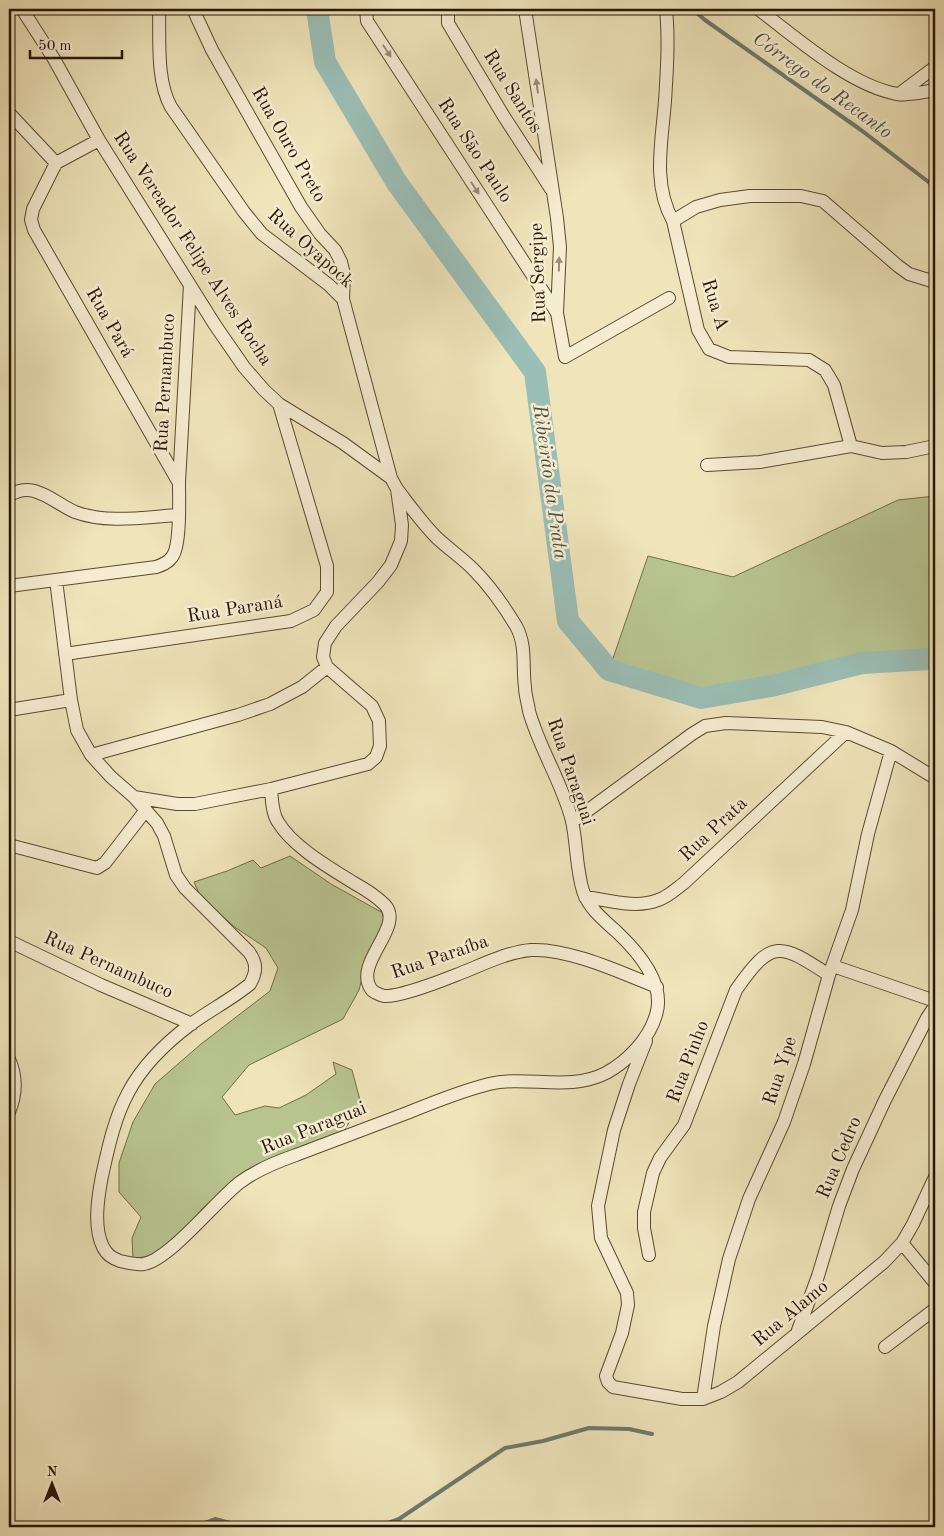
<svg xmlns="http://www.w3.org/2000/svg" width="944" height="1536" font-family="'Old Standard TT',serif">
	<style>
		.green { fill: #b8c490; stroke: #706c4a }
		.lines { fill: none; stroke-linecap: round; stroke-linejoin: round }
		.stream { stroke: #6d7a6f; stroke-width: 4 }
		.river { stroke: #9bbeb6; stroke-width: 22 }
		.minor-casing { stroke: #594932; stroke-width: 14 }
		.minor { stroke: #f5edd2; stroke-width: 12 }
		.oneway { fill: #988c75 }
		.labels { text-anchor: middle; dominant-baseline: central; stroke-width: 5; stroke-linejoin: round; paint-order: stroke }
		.street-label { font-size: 19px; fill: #271504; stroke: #f5edd2 }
		.water-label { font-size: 20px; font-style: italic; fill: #505042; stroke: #f5edd2 }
	</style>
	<rect width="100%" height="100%" fill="#efe4ba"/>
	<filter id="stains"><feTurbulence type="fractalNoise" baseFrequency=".004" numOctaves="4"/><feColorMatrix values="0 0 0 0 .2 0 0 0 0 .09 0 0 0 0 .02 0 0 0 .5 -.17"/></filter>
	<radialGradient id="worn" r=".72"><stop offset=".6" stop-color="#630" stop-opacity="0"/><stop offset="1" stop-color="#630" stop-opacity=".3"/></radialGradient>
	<path class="green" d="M 935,496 L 935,660 L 930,659 L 862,663 L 771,686 L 701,698 L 609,670 L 648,556 L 733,577 L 898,500 Z
		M 290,856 L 331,884 L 383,913 L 384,923 L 366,963 L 359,990 L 343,1019 L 249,1065 L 222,1097 L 235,1115 L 265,1106 L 279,1108 L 306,1095 L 336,1074 L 333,1062 L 352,1070 L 361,1104 L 343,1132 L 228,1186 L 203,1208 L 177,1238 L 154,1255 L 133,1259 L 132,1238 L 141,1217 L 119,1192 L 119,1163 L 133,1122 L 155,1084 L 201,1044 L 270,991 L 278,968 L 266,948 L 236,928 L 201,898 L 194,882 L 227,871 L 253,860 L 261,868 Z"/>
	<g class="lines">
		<path class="stream" d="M 692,9 L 705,20 L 861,130 L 935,187
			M 194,1527 L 215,1519 L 245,1527
			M 377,1527 L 399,1519 L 505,1448 L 543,1441 L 589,1428 L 629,1429 L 652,1434"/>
		<path class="river" d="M 317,9 L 325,62 L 397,183 L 535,372 L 568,621 L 609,670 L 701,698 L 771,686 L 862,663 L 930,659 L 935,660"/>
		<g class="minor-casing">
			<path id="minor" d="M 22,9 L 54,59 L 99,140 L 215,325 L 244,367 L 264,390 L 279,404 L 343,443 L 391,478 L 397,489 L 402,525 L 401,541 L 391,565 L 378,582 L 336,626 L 325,643 L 323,657 L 327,667 L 372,706 L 379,721 L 380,746 L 376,757 L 368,764 L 271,789 L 195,804 L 177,804 L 134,797
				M 159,9 C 160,40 156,80 171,107 L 244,212 L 262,234 L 329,285 L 343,299 L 391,478
				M 193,9 L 212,50 L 301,207 L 320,234 L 335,250 L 341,262 L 344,274 L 343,299
				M 366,9 L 367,21 L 557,313
				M 448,9 L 448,23 L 503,115 L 551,189
				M 525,9 L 557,218 L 560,247 L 557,313 L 565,357 L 669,298
				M 666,9 C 669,39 667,70 665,101 C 662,141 652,184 673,221
				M 758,9 C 797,38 849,85 897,94 C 909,96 924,92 935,90
				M 899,94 L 935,67
				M 9,113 L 56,163
				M 851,446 L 882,453 L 906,452 L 935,446
				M 707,465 L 760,462 L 851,446 L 834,385 L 825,370 L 809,360 L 729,357 L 709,349 L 698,330 L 673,221 L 696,207 L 720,200 L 750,196 L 801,196 L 823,201 L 898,266 L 909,274 L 935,282
				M 179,482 L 190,285
				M 9,496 C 33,479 54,503 75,512 C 107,524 145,517 179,515
				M 56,580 L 71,700 L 77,730 L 91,755 L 111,777 L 134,797 L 157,823 L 164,836 L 176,875 L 185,888 L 249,952 C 257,963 257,972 250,984 C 232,999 210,1010 191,1024 C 167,1042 142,1066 128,1093 C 114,1119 108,1149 102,1176 C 98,1197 93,1227 103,1247 C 107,1255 112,1258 120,1261 C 128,1263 136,1265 144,1264 C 170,1259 215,1202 239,1183 C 256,1170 276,1162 296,1155 C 333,1141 370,1127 407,1113 C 434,1102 461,1091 489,1084 C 527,1075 569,1092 606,1073 C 628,1061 649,1039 656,1015 C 666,984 639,953 618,933 C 605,921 589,909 583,891 C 576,868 577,844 572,821 C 563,784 539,748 529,711 C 528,703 525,695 525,687 C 522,666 527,646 516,626 C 504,606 489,585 473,569 C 462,558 449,549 437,538 C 422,523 410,506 397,489
				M 9,586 L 156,567 C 162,565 168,563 172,557 C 181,546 179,498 179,483 L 34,230 L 31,220 L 33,209 L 56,163 L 99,140
				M 65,654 L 291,621 L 314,610 L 327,592 L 327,566 L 279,404
				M 9,710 L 71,700
				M 91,755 L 238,715 L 270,704 L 302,687 L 327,667
				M 271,789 C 272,800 272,813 278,822 C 293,847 330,868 354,883 C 365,889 376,896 385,905 C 405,927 353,963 371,989 C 373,992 380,995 384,996 C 399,997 441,981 456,975 C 480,966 506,952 531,950 C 569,948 622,973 657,987
				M 572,822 L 692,734 L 705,726 L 726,723 L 822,727 L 846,732 L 891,751 L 935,778
				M 9,845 L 97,868 L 105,863 L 146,810
				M 585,897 C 608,900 636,909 658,900 C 668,897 676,889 684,883 L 846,732
				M 9,941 L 101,985 L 192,1024
				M 833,966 L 935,1001
				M 646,1041 L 629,1084 L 614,1130 L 598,1206 L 601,1238 L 627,1293 L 628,1305 L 622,1333 L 606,1376 L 608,1382 L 613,1387 L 682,1399 L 703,1399 L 721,1392 L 738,1382 L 884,1262 L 902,1243 L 913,1224 L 935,1177
				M 9,1059 C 17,1077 17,1093 9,1112
				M 902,1243 L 935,1283
				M 649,1255 L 644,1228 L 644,1212 L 653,1173 L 660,1158 L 684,1125 L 736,990 C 772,938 780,943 829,975
				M 797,1333 L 818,1276 L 839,1206 L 853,1169 L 885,1100 L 927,1018 L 935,1006
				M 885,1347 L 935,1309
				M 703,1399 L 714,1326 L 729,1259 L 749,1199 L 784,1122 L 804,1064 L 829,975 L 852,910 L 868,834 L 891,751"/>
		</g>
		<use href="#minor" class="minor"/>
	</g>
	<defs><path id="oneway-solid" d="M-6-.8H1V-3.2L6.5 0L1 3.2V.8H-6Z" transform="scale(1.25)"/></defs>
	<g class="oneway">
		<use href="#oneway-solid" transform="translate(387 51) rotate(57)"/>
		<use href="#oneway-solid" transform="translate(537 86) rotate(-98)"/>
		<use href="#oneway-solid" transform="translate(475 188) rotate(57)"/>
		<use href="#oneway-solid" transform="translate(559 264) rotate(-89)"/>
	</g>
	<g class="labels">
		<g class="street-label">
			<text transform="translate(512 92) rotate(58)">Rua Santos</text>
			<text transform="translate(288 145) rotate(60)">Rua Ouro Preto</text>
			<text transform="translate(474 151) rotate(57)">Rua São Paulo</text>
			<text transform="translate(192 249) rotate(57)">Rua Vereador Felipe Alves Rocha</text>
			<text transform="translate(310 249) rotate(42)">Rua Oyapock</text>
			<text transform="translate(539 273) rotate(-92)">Rua Sergipe</text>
			<text transform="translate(714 305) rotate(73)">Rua A</text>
			<text transform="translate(109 323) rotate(60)">Rua Pará</text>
			<text transform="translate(166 383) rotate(-87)">Rua Pernambuco</text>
			<text transform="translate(235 610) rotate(-9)">Rua Paraná</text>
			<text transform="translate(570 772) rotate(71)">Rua Paraguai</text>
			<text transform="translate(714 830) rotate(-43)">Rua Prata</text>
			<text transform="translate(440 958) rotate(-19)">Rua Paraíba</text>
			<text transform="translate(108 966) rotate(24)">Rua Pernambuco</text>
			<text transform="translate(689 1062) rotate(-69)">Rua Pinho</text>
			<text transform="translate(781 1071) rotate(-72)">Rua Ype</text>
			<text transform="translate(314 1129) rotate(-22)">Rua Paraguai</text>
			<text transform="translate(840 1158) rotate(-67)">Rua Cedro</text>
			<text transform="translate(791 1314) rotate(-40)">Rua Alamo</text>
		</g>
		<g class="water-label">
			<text transform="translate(822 86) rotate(36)">Córrego do Recanto</text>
			<text transform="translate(549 482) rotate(82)">Ribeirão da Prata</text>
		</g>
	</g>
	<rect width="944" height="1536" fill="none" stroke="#efe4ba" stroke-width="30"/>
	<rect x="10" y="10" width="924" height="1516" fill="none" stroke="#271504" stroke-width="2.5"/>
	<rect x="15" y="15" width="914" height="1506" fill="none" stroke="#271504"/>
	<g transform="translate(52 1484)" stroke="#f5edd2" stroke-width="4" paint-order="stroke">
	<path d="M0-4L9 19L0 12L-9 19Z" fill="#271504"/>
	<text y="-8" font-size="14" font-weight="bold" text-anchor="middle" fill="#271504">N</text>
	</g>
	<path d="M30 50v8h92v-8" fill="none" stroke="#271504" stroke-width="2.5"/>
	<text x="38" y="50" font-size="15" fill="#271504" stroke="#f5edd2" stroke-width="4" paint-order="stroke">50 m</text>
	<rect width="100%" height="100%" filter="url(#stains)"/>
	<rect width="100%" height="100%" fill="url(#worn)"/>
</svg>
